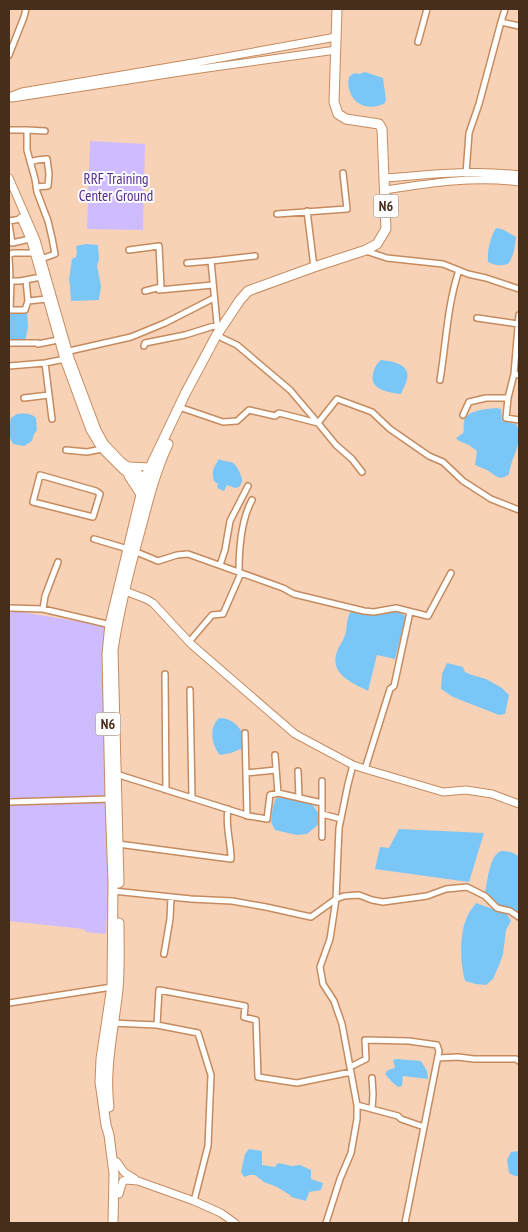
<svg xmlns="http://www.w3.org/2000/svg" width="528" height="1232" font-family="'PT Sans Narrow',sans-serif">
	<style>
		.green { fill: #cfbbff }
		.water { fill: #79c6f7 }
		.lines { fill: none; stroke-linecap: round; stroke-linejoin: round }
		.street-casing { stroke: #c58b5e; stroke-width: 8 }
		.secondary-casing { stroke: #c58b5e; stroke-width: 9 }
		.highway-casing { stroke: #c58b5e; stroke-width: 11 }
		.street { stroke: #fff; stroke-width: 5 }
		.secondary { stroke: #fff; stroke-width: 7 }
		.highway { stroke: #fff; stroke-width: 9 }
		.labels { text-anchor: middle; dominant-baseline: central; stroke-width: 4; stroke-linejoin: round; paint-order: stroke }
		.shield { fill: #fcfcfc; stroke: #7d6c5e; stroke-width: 1 }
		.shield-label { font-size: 14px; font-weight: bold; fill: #472e1b }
		.park-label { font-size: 15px; fill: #552a91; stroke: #fcfcfc }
	</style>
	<rect width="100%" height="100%" fill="#f8d2b7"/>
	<path class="green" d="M 90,141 L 145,144 L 143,230 L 87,229 Z
		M 9,610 L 106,626 L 110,856 L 106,934 L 86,932 L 84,929 L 9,921 Z"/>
	<path class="water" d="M 365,72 L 383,78 L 386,100 L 384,104 C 376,107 367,108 360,104 C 352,101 346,86 349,78 C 350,75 351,75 355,73 L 359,74 Z
		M 496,228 L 502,229 L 516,237 C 515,246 514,256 508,264 C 501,266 496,266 488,262 C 487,251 490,238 496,228 Z
		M 86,244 L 98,245 L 99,259 L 97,266 L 101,286 L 99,300 L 71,301 L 70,285 L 69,280 L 72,259 L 76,257 L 77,252 L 76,246 Z
		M 9,311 L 27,311 L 28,327 L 25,342 L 9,343 Z
		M 381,360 C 391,361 411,364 407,379 C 406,384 403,389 401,394 C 390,393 369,390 373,374 C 374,369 376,364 381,360 Z
		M 496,408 L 501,409 L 502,421 L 516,424 C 525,440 511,457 509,474 C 500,482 495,475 487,470 C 483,468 479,467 475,465 L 477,451 L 469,445 L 459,441 L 456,438 C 468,430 462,434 464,422 C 465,410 487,409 496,408 Z
		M 17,414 C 24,413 31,413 36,418 L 37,430 L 34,434 L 32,441 L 24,446 L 13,444 C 7,434 9,429 11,418 Z
		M 219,459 C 223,461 226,461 231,462 C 236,463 241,474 242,479 C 242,483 241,484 239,487 L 235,488 L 227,485 L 224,491 L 219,489 L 217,487 L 218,484 L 214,481 C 211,471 214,467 219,459 Z
		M 351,611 L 364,615 L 389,611 L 398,612 L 406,616 L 395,659 L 377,655 L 368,691 C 352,683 329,674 337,652 C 338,647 342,643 344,638 C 348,629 345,620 351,611 Z
		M 447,663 L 463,667 L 465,672 L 472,675 L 486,679 L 502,688 L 509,695 L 505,714 L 499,715 L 453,697 L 441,689 L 442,674 Z
		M 219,718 C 234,717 248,733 243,748 L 231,753 L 220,755 C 211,745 209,727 219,718 Z
		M 282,797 L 311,803 L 319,814 L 320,823 L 307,834 L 297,835 L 275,830 L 271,822 L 273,806 L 276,798 Z
		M 399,829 L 484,833 L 469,882 L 375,869 L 380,847 L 389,848 Z
		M 501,851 C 509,851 514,852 519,857 L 519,914 L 495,903 L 485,892 C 488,880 489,856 501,851 Z
		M 476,903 L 507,914 L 511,921 L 506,930 L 503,954 L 500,963 L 493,979 L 486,985 L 476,984 L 465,981 C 460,963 459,935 467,917 C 469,912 473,907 476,903 Z
		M 397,1059 L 421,1061 L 427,1071 L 428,1079 L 403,1076 L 402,1086 L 398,1087 L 392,1082 L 385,1074 L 388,1070 L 395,1068 L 393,1060 Z
		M 249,1149 L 262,1151 L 262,1165 L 275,1167 L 278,1163 L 292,1166 L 300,1165 L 311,1170 L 311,1179 L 323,1183 L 321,1190 L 309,1192 L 306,1201 L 291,1197 L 290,1195 L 277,1187 L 264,1182 L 255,1175 L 250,1175 L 244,1177 L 241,1172 L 245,1154 Z
		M 519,1151 L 519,1176 L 515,1176 L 509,1173 L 507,1160 L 511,1152 Z"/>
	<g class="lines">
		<g class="street-casing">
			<path id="street" d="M 505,9 L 501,22 L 519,26
				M 418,42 L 427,9
				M 9,55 L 24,17 L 26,9
				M 9,130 L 27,130 L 27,150 L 35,179 L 37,192 L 48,221 L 52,238 L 55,254 L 41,259
				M 27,130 L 45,131
				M 30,162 L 37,160 L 47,159 L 49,174 L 48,186 L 36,187
				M 466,174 L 469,133 L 479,104 L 501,22
				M 307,211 L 314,267
				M 277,214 L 347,209 L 343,173
				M 9,221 L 21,219
				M 9,224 L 12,243 L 30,239
				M 129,250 L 159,246 L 161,287 L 145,291
				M 366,251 L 387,258 L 443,264 L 468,274 L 486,278 L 519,289
				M 9,255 L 13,253 L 34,253
				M 255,256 L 211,261 L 218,334 L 222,338 L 237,345 L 290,390 L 318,423 L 337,399 L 372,412 L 390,429 L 429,456 L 443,462 L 463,481 L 491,499 L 519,510
				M 9,258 L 10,276 L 9,279
				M 187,263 L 211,261
				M 26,280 L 28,301 L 47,299
				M 9,281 L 20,281 L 41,277
				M 11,281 L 10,310 L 25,310 L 28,301
				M 159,290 L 213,285
				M 519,315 L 514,374 L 519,375
				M 477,318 L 518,324
				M 9,343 L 38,343 L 38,344 L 58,340
				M 144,346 L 145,343 L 185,335 L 217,325
				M 65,352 L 131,337 L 165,323 L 214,298
				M 45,363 L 52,419
				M 9,366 L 45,363 L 65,359
				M 514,374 L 508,398 L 506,418 L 519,420
				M 440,380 C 446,344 447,306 459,270
				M 24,398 L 49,395
				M 179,407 L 223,422 L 237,421 L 249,410 L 275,416 L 279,413 L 318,423 L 336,445 L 352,459 L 362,472
				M 463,415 L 469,402 L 486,398 L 508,398
				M 66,450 L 87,452 L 102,449
				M 40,475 L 96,491 L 100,494 L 93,517 L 33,502 Z
				M 94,539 L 128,549
				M 134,551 L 158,561 L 177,555 L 188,554 L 283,588 L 294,594 L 364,611 L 374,612 L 396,608 L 428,616 L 451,573
				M 220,565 L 225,550 L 230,521 L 248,486
				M 239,572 C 239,549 241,520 252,500
				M 9,608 L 43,609 L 111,625
				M 43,609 L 45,596 L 58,562
				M 189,642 L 212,615 L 223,614 L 241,573
				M 165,674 L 166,790
				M 190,690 L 192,798
				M 245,733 L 247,816
				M 275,755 L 278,793
				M 365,769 L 390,689 L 394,686 L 410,612
				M 298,771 L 299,798
				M 246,773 L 276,770
				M 116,774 L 249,816 L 267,819 L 270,795 L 278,793 L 322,803 L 322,814 L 341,819
				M 9,802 L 111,799
				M 322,803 L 322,781
				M 322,837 L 322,814
				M 118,844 L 231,859 C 231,842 225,826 228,809
				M 113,891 L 191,899 L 232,901 L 266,907 L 311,917 L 336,899 L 344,896 L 359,895 L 372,900 L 383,902 L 427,896 L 446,889 L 467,887 L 485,896 L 497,908 L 510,911 L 519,917
				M 164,954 L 170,919 L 171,897
				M 9,1003 L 112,987
				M 111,1023 L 157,1025 L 159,990 L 245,1006 L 244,1017 L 256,1020 L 258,1077 L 297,1083 L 351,1072
				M 157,1025 L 198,1033 L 211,1075 L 208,1146 L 194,1201
				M 438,1058 L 458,1057 L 474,1059 L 516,1059 L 519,1061
				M 350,1067 L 366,1059 L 365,1040 L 409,1041 L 437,1045 L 439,1051 L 424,1127
				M 357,1105 L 398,1116 L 401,1119 L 424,1127 L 405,1223
				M 372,1109 L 373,1094 L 372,1078
				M 326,1223 L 340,1179 L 351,1153 L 357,1119 L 357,1105 L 342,1024 L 334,1001 L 323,984 L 320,967 L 330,939 L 336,899 L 339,828 L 348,784 L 353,765"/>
		</g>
		<g class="secondary-casing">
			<path id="secondary" d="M 9,97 L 22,92 L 193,63 L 336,37
				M 12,98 L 193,70 L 336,50
				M 9,178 L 36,240 L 70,358 L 97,430 L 104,443 L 122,462 L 148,480
				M 384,178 C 429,175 474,169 519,175
				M 385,190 C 430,183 475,176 519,182
				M 21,218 L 31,241 L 64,359 L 90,430 L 99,445 L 105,452 L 123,470 L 146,488
				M 129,466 L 151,467
				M 128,476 L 141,496
				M 120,589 L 146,599 L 153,603 L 191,644 L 295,734 L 353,765 L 365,769 L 443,792 L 466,790 L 492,794 L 519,804
				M 117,1162 L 124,1172 L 135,1179
				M 119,1194 L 123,1181 L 125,1180 L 138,1181 L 194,1201 L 221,1213 L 235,1223"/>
		</g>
		<g class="highway-casing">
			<path id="highway" d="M 119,883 L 113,650 C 119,610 129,570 140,531 C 148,501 155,472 168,444
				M 109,1107 C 104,1067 114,1028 118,989 C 120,967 119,945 119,923
				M 113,1223 L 114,1174 L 109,1135 L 106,1125 L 100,1082 L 101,1059 L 112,986 L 113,883 L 110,799 L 107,654 L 110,624 L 145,478 L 186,392 L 216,336 L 240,300 L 248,291 L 314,267 L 366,250 L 377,244 L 386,229 L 382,129 L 379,124 L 346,119 L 338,114 L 334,102 L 337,9"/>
		</g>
		<use href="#street" class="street"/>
		<use href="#secondary" class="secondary"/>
		<use href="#highway" class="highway"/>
	</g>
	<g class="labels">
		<g class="shield">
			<rect x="373.5" y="194.5" width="25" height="23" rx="4"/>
			<rect x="95.5" y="712.5" width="25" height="23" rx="4"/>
		</g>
		<g class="shield-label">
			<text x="386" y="206">N6</text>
			<text x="108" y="724">N6</text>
		</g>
		<g class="park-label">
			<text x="116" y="178">RRF Training<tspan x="116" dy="17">Center Ground</tspan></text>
		</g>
	</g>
	<rect width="528" height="1232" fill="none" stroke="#472e1b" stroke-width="20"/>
</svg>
